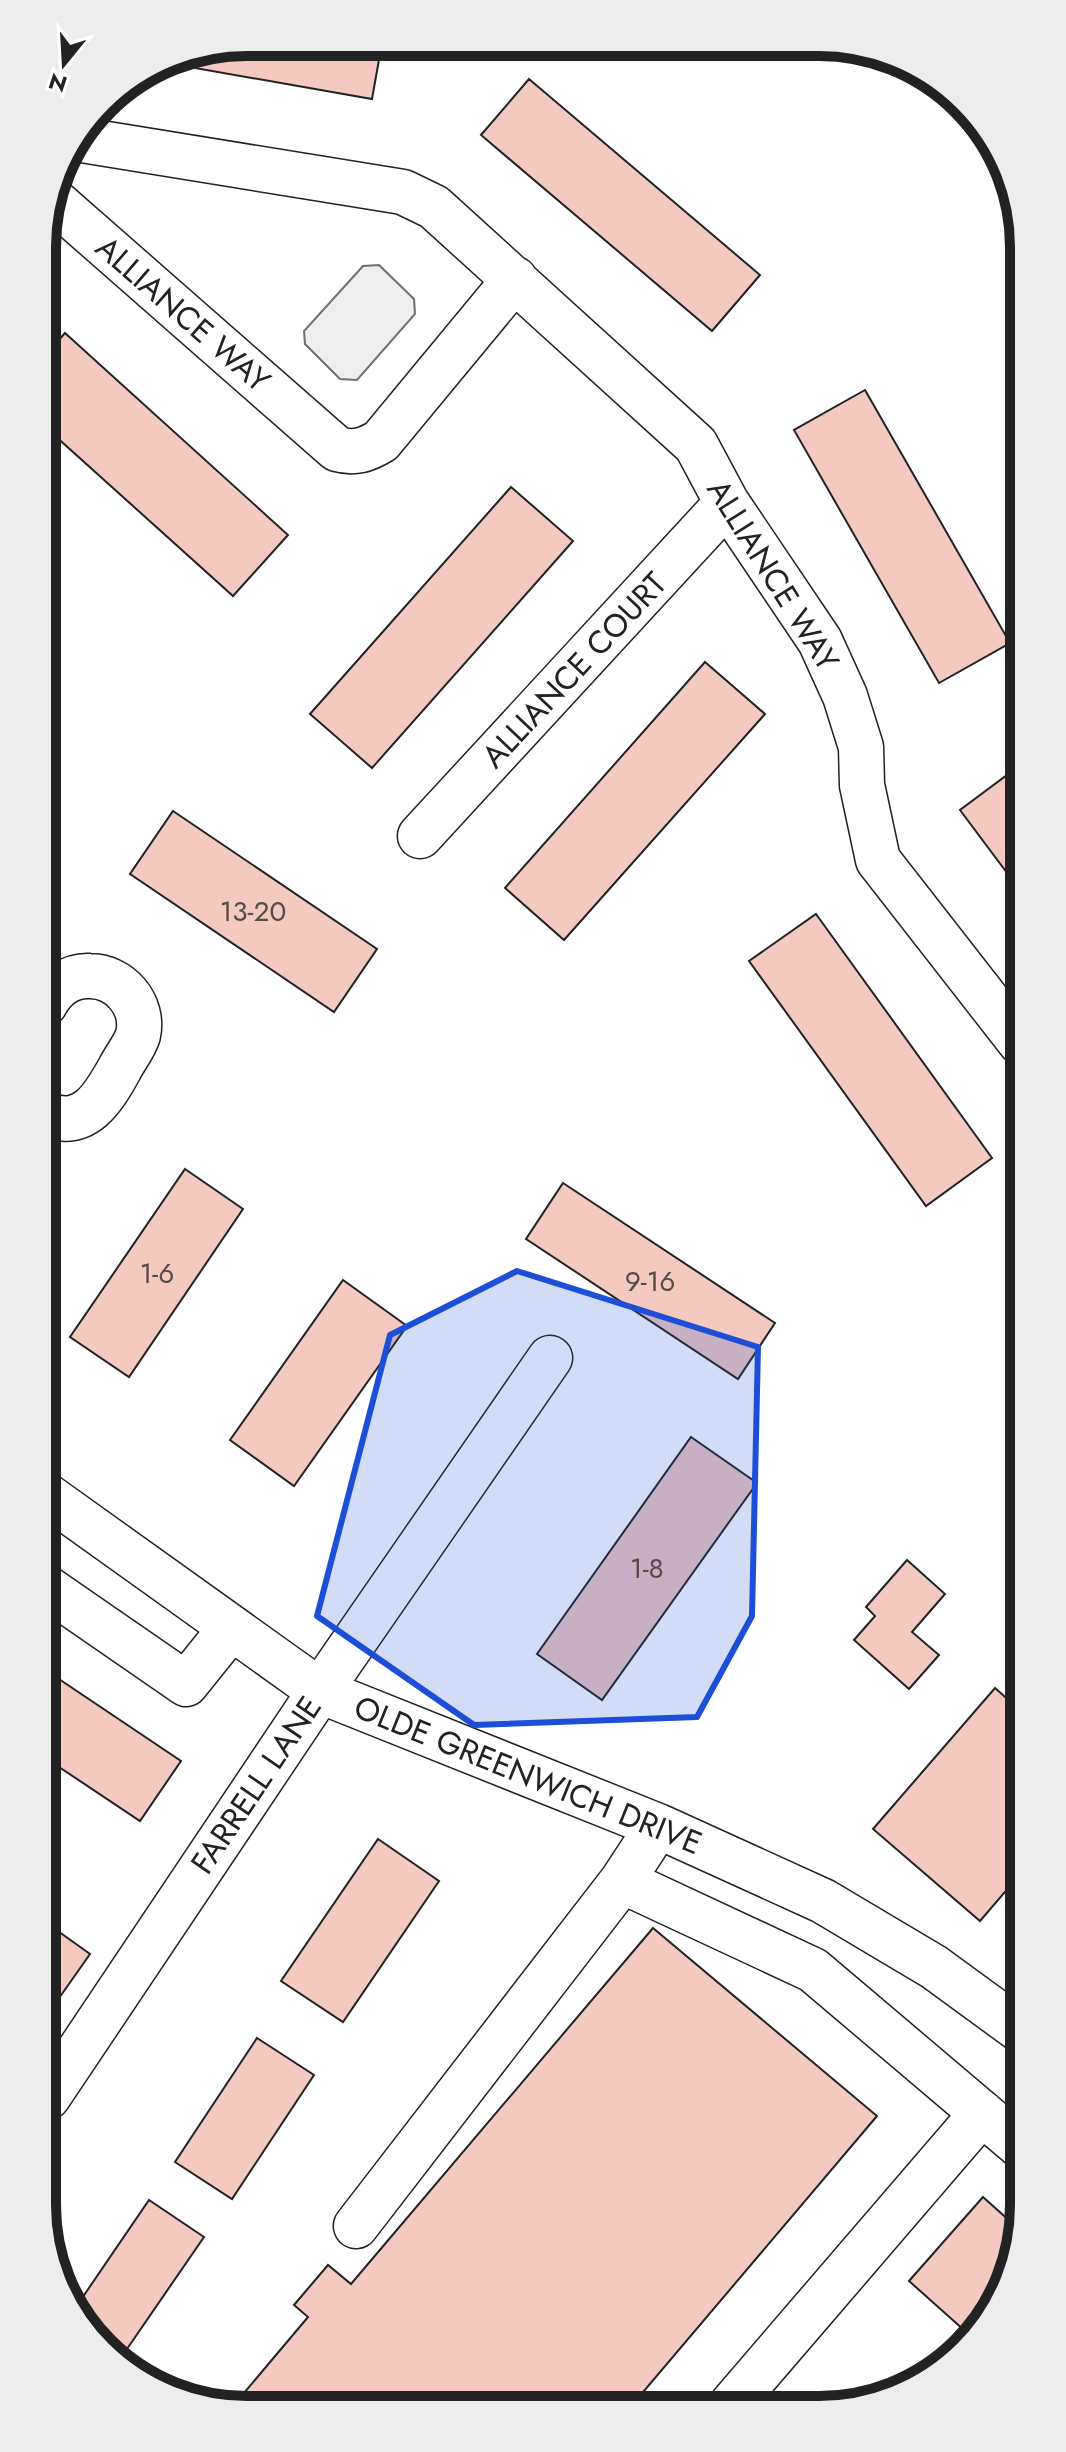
<svg xmlns="http://www.w3.org/2000/svg" width="1066" height="2452" font-family="Jost,sans-serif">
	<style>
		.green { fill: #eee; stroke: #6f6f6f; stroke-width: 2 }
		.building { fill: #f3c9c0; stroke: #222; stroke-width: 2 }
		.lines { fill: none; stroke-linecap: round; stroke-linejoin: round }
		.minor-casing { stroke: #222; stroke-width: 47 }
		.minor { stroke: #fff; stroke-width: 44 }
		.marked { fill: #1d4ed8; fill-opacity: 0.2; stroke: #1d4ed8; stroke-width: 6; stroke-linejoin: round }
		.labels { text-anchor: middle; dominant-baseline: central; stroke-width: 6; stroke-linejoin: round; paint-order: stroke }
		.number-label { font-size: 28px; fill: #564c4a }
		.street-label { font-size: 32px; fill: #222; stroke: #fff }
		.rim { fill: none; stroke: #222; stroke-width: 10 }
	</style>
	<rect width="100%" height="100%" fill="#fff"/>
	<path class="green" d="M 379,265 L 414,299 L 415,314 L 357,380 L 340,379 L 305,344 L 304,331 L 363,266 Z"/>
	<path class="building" d="M 247,42 L 382,43 L 372,99 L 161,62 L 169,57 Z
		M 529,79 L 760,275 L 712,331 L 481,135 Z
		M 65,333 L 288,535 L 233,596 L 43,425 L 43,358 Z
		M 865,390 L 1010,643 L 939,683 L 794,430 Z
		M 511,487 L 573,541 L 372,768 L 310,714 Z
		M 705,662 L 765,714 L 564,940 L 505,888 Z
		M 1019,766 L 1019,889 L 960,810 Z
		M 173,811 L 377,949 L 334,1012 L 130,874 Z
		M 816,914 L 992,1158 L 926,1206 L 749,961 Z
		M 185,1169 L 243,1209 L 129,1377 L 70,1337 Z
		M 563,1183 L 775,1323 L 738,1379 L 526,1239 Z
		M 343,1280 L 407,1326 L 294,1486 L 230,1440 Z
		M 691,1437 L 757,1483 L 602,1700 L 537,1654 Z
		M 907,1560 L 945,1594 L 912,1632 L 939,1655 L 909,1689 L 854,1640 L 875,1616 L 866,1607 Z
		M 47,1671 L 181,1761 L 140,1821 L 47,1759 Z
		M 995,1688 L 1022,1712 L 1022,1872 L 980,1921 L 873,1829 Z
		M 378,1839 L 439,1881 L 343,2022 L 281,1981 Z
		M 48,1924 L 90,1954 L 50,2011 L 48,2009 Z
		M 653,1928 L 877,2116 L 633,2404 L 233,2406 L 308,2317 L 294,2305 L 328,2265 L 351,2284 Z
		M 257,2038 L 314,2075 L 232,2199 L 175,2162 Z
		M 983,2197 L 1021,2231 L 1009,2283 L 974,2339 L 909,2281 Z
		M 149,2200 L 204,2237 L 118,2362 L 111,2359 L 78,2304 Z"/>
	<g class="lines">
		<g class="minor-casing">
			<path id="minor" d="M 76,139 L 403,192 L 434,207 L 696,445 L 727,503 L 820,641 L 845,696 L 861,747 L 862,785 L 878,860 L 1020,1042
				M 52,199 L 337,449 C 355,454 366,450 381,441 L 515,279
				M 420,836 L 727,503
				M 45,1004 C 54,987 70,975 90,976 C 119,976 145,1004 138,1035 C 135,1046 125,1058 120,1068 C 104,1097 85,1131 45,1114
				M 46,1495 L 320,1691 L 658,1826 L 823,1901 L 934,1967 L 1023,2032
				M 47,1588 L 186,1684 L 231,1628
				M 622,1881 L 813,1970 L 1023,2148
				M 48,2097 L 320,1691 L 550,1358
				M 356,2226 L 622,1881 L 658,1826
				M 732,2404 L 982,2113"/>
		</g>
		<use href="#minor" class="minor"/>
	</g>
	<path class="marked" d="M 517,1271 L 758,1347 L 752,1616 L 697,1717 L 474,1725 L 317,1616 L 390,1335 Z"/>
	<g class="labels">
		<g class="number-label">
			<text x="253" y="911">13-20</text>
			<text x="157" y="1273">1-6</text>
			<text x="650" y="1281">9-16</text>
			<text x="647" y="1568">1-8</text>
		</g>
		<g class="street-label">
			<text transform="translate(183 314) rotate(41)">ALLIANCE WAY</text>
			<text transform="translate(773 575) rotate(58)">ALLIANCE WAY</text>
			<text transform="translate(574 670) rotate(-47)">ALLIANCE COURT</text>
			<text transform="translate(528 1775) rotate(22)">OLDE GREENWICH DRIVE</text>
			<text transform="translate(256 1785) rotate(-56)">FARRELL LANE</text>
		</g>
	</g>
	<path d="M0 0H1066V2452H0ZM247 56H819A191 191 0 0 1 1010 247V2205A191 191 0 0 1 819 2396H247A191 191 0 0 1 56 2205V247A191 191 0 0 1 247 56Z" fill="#ededed" fill-rule="evenodd"/>
	<path class="rim" d="M247 56H819A191 191 0 0 1 1010 247V2205A191 191 0 0 1 819 2396H247A191 191 0 0 1 56 2205V247A191 191 0 0 1 247 56Z"/>
	<g transform="translate(64 64) rotate(198)" stroke="#ffffff" stroke-width="6" paint-order="stroke">
	<path d="M0-6L14 30L0 20L-14 30Z" fill="#222222"/>
	<text y="-12" font-size="22" font-weight="bold" text-anchor="middle" fill="#222222">N</text>
	</g>
</svg>
